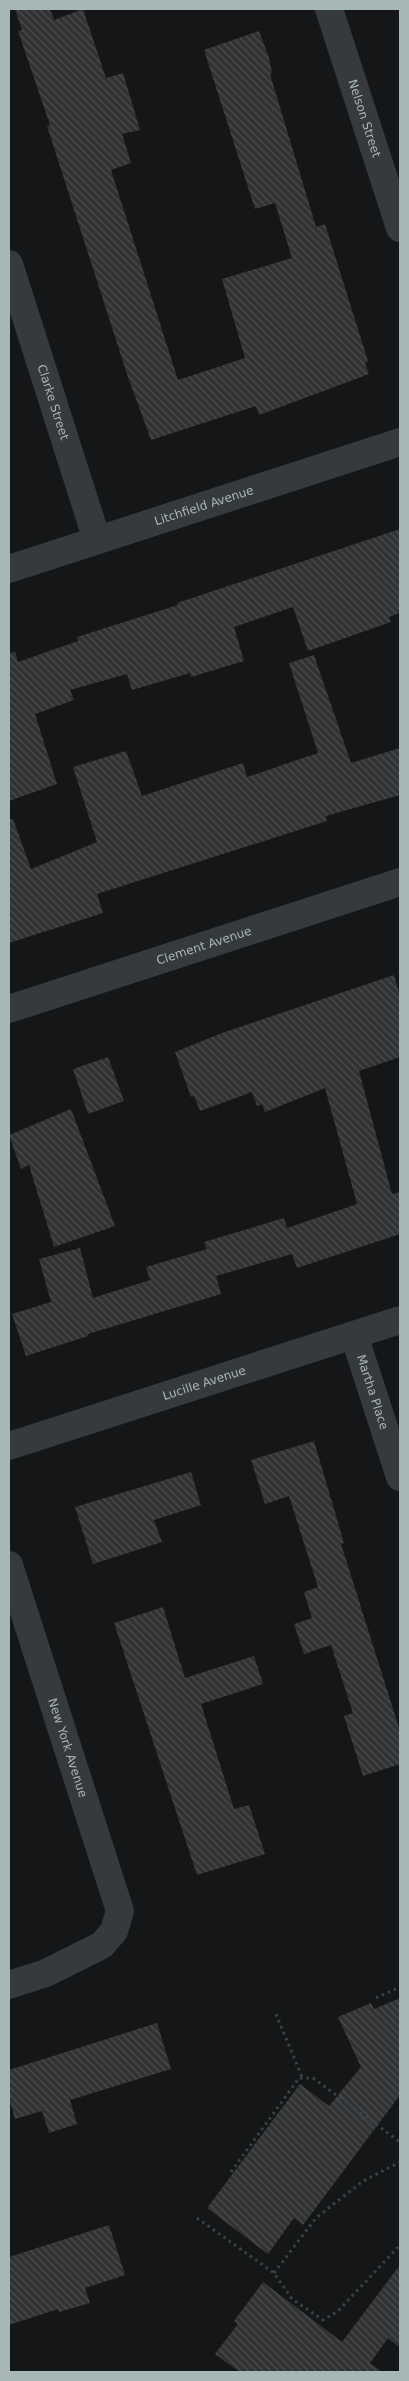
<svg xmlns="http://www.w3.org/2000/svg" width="409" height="2381" font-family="'DejaVu Sans',sans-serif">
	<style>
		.building { fill: url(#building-back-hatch) }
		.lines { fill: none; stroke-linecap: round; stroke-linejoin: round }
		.path { stroke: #3c4243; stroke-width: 3; stroke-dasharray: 2.5 4; stroke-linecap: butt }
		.street { stroke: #363a3c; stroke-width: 28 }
		.labels { text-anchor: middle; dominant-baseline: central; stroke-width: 4.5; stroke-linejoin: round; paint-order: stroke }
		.street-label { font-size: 12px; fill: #a7b6b7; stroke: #101112 }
	</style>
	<defs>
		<pattern id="building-back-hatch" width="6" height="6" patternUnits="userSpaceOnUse" patternTransform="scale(1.25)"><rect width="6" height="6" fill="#303233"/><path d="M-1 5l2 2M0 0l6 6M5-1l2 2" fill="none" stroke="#4b4d4e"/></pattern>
	</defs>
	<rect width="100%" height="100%" fill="#151617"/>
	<path class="building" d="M 15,9 L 50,9 L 54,20 L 83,9 L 106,78 L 123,73 L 140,130 L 122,134 L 131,163 L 111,170 L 178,380 L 245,358 L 222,279 L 292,258 L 275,203 L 255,209 L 204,50 L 259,31 L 269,58 L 272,73 L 270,74 L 316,227 L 325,224 L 368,361 L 365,363 L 369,374 L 259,415 L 256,406 L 151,440 L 127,374 L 47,126 L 50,125 L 18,31 L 22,30 Z
		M 400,529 L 400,613 L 389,617 L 391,622 L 308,651 L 293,607 L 234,627 L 244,661 L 191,677 L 190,673 L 132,690 L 127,674 L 70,690 L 74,700 L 35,714 L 57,784 L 9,801 L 9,653 L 15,652 L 18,662 L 78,641 L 77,637 L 178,605 L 177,603 Z
		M 314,655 L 351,763 L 400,748 L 400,795 L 326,816 L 327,821 L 97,894 L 103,913 L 9,943 L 9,819 L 13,819 L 31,869 L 97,842 L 73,767 L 126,751 L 142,796 L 243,763 L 247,777 L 318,753 L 289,663 Z
		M 394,975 L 400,996 L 400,1057 L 359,1071 L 392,1194 L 400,1192 L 400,1234 L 297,1268 L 292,1254 L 216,1276 L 221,1294 L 88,1334 L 88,1336 L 26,1356 L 12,1314 L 51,1302 L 39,1259 L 80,1248 L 93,1298 L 150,1280 L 146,1267 L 207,1249 L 204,1242 L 284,1218 L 287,1228 L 357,1204 L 325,1088 L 265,1112 L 262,1104 L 257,1106 L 252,1092 L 200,1111 L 194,1096 L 191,1097 L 175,1052 L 222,1033 Z
		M 108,1057 L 124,1101 L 88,1114 L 73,1069 Z
		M 71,1109 L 115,1226 L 54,1247 L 29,1165 L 21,1169 L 9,1135 Z
		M 314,1441 L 344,1543 L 341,1544 L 400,1731 L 400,1764 L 363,1776 L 344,1716 L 353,1713 L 331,1645 L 304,1654 L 294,1624 L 312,1618 L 304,1592 L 318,1587 L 289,1496 L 265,1504 L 251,1460 Z
		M 191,1472 L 201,1505 L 154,1520 L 162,1542 L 93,1564 L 75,1507 Z
		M 163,1607 L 185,1678 L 254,1656 L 263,1684 L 201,1704 L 234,1809 L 249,1805 L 265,1854 L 197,1875 L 114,1623 Z
		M 400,1998 L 400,2095 L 303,2225 L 294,2218 L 268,2254 L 207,2208 L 300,2084 L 329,2106 L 361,2067 L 338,2017 L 371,2003 L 374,2009 Z
		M 157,2023 L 171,2069 L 70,2100 L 77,2124 L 49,2133 L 42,2111 L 15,2119 L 9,2098 L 9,2070 Z
		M 109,2225 L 125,2275 L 85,2288 L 90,2303 L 59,2312 L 58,2309 L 9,2325 L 9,2257 Z
		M 400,2265 L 400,2348 L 388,2338 L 370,2363 L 382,2372 L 240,2372 L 215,2354 L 238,2324 L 234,2321 L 263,2282 L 342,2342 Z"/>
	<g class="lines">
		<path class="path" d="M 376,1998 L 400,1987
			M 276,2014 L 302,2077
			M 231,2172 L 299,2078 L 313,2078 L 400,2142
			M 197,2218 L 274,2273 L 292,2299 L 323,2320 L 338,2311 L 400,2245
			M 274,2273 L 316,2218 L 363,2181 L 400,2162"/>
		<g class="street">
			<path id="s1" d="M 329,9 L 400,228"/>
			<path id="s2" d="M 9,264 L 97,540"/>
			<path id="s3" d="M 9,569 L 400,442"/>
			<path id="s4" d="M 9,1009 L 400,882"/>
			<path id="s5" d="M 354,1335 L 400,1477"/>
			<path id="s6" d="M 9,1446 L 400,1320"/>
			<path id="s7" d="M 9,1565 L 120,1911 L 114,1931 L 102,1945 L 46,1973 L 9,1985"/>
		</g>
	</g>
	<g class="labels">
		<g class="street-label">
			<text stroke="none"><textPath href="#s1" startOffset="115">Nelson Street</textPath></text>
			<text stroke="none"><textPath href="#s2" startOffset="145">Clarke Street</textPath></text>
			<text stroke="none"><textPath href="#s3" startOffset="205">Litchfield Avenue</textPath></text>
			<text stroke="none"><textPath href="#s4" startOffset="205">Clement Avenue</textPath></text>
			<text stroke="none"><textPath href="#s6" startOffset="205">Lucille Avenue</textPath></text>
			<text stroke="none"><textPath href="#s5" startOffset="60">Martha Place</textPath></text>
			<text stroke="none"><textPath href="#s7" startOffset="192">New York Avenue</textPath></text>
		</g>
	</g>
	<rect width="409" height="2381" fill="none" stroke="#a7b6b7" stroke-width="20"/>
</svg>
